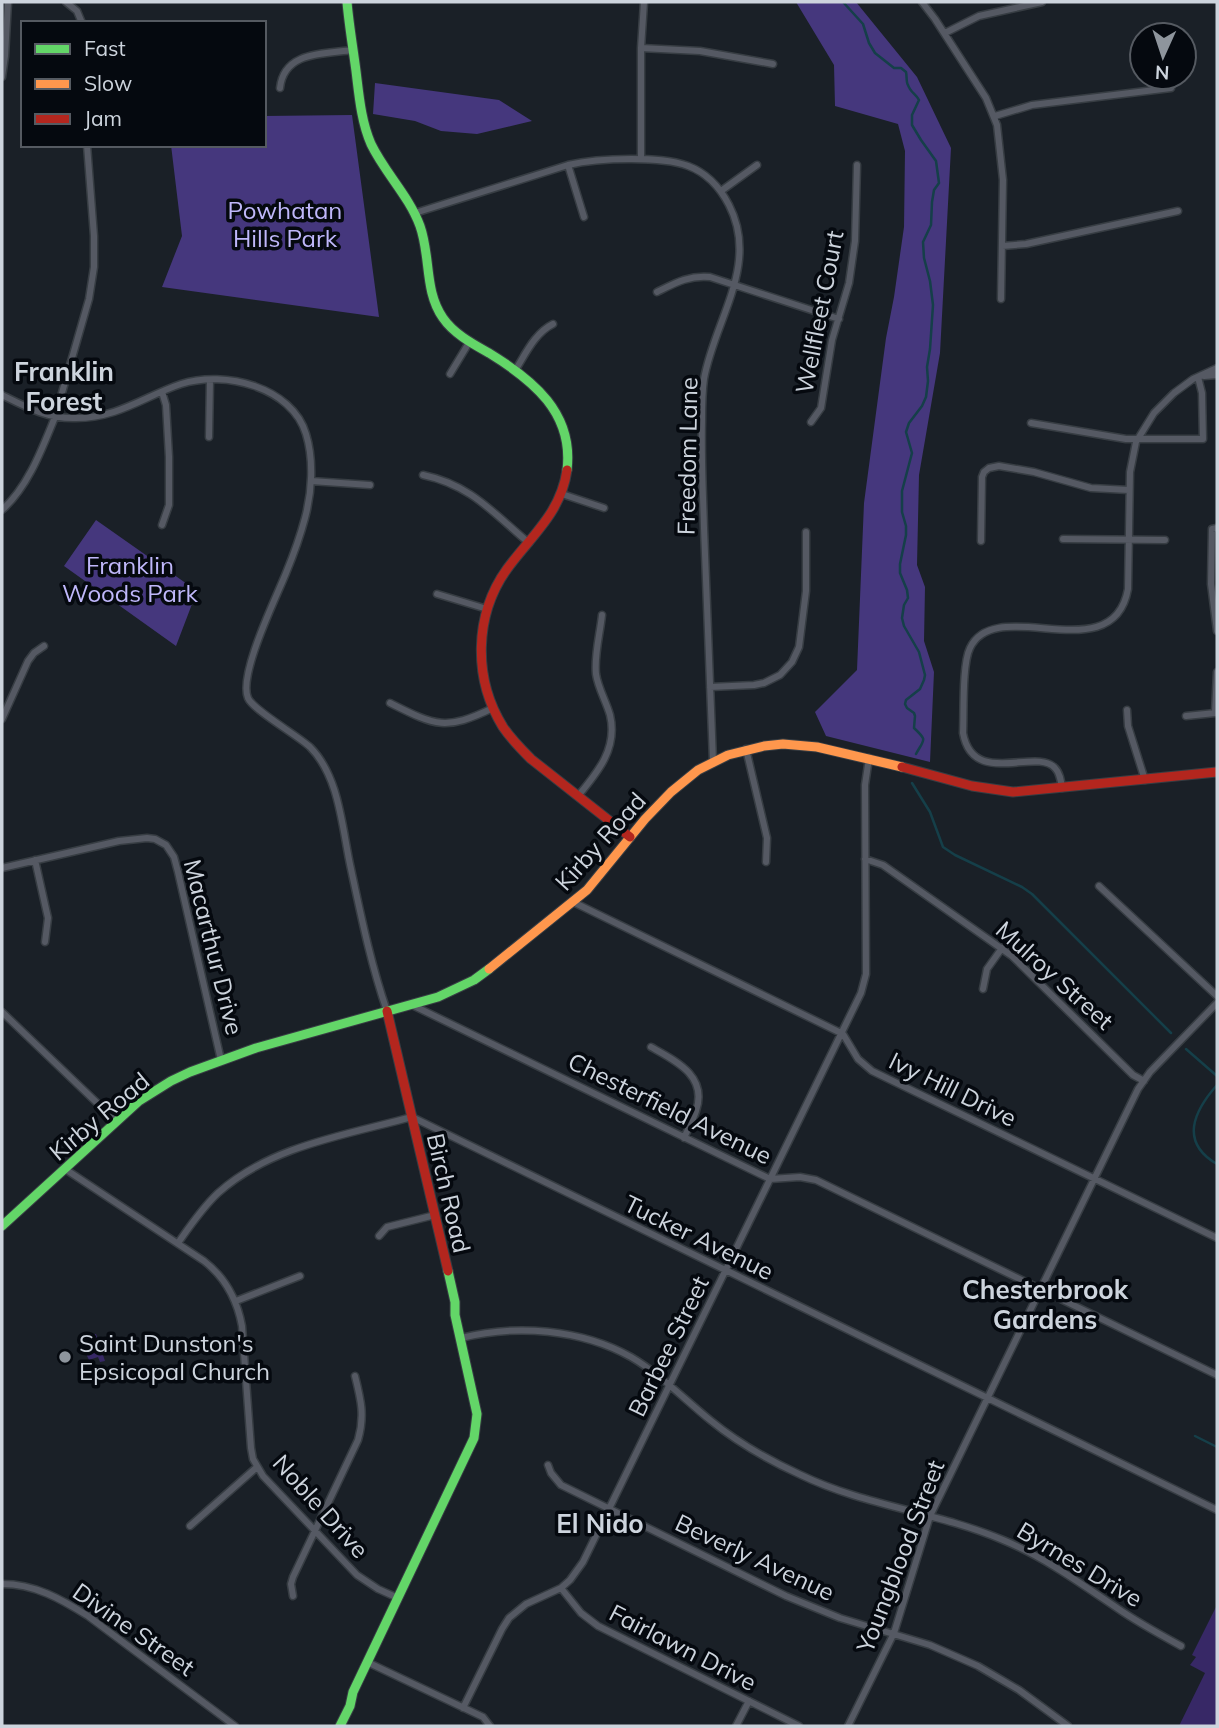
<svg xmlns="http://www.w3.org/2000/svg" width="1219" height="1728" font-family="Mulish,sans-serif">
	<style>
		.green { fill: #372866 }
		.forest { fill: #45377d }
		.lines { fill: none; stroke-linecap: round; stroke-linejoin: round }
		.stream { stroke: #153f49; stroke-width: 2.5 }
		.street-casing { stroke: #373d43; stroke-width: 9 }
		.fast-casing { stroke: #373d43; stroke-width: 11 }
		.slow-casing { stroke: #373d43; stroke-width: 11 }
		.jam-casing { stroke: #373d43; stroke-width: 11 }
		.street { stroke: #555963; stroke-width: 6 }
		.fast { stroke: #63d668; stroke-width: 9 }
		.slow { stroke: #ff974d; stroke-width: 9 }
		.jam { stroke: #b3261e; stroke-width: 9 }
		.poi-dot { fill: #8e959d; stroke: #05090f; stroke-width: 2.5 }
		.labels { text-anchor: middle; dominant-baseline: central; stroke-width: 7; stroke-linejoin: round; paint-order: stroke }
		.park-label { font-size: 24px; fill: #bfb7fa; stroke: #05090f }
		.street-label { font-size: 24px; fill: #cdd4dd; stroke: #05090f }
		.poi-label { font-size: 24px; fill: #cdd4dd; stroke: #05090f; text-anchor: start }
		.neighbourhood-label { font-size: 26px; font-weight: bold; fill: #cdd4dd; stroke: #05090f }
	</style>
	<rect width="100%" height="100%" fill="#1a2027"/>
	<path class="green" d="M 96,1334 L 105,1361 L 100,1362 L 98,1357 L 89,1360 L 78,1337 Z
		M 1217,1605 L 1217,1726 L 1179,1726 L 1205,1673 L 1190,1665 L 1196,1657 L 1192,1655 Z"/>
	<path class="forest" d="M 796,2 L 856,2 L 917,77 L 951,148 L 940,353 L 919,475 L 917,565 L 925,587 L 924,641 L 934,672 L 930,762 L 826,736 L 815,712 L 857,670 L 864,503 L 886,338 L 894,297 L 904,227 L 905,151 L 898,124 L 835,106 L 834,65 Z
		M 375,83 L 499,100 L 532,121 L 477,134 L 441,131 L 415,121 L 373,114 Z
		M 352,115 L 379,317 L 162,287 L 182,236 L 171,145 L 264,145 L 264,116 Z
		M 96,520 L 197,591 L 176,646 L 64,566 Z"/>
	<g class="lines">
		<path class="stream" d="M 843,2 L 863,24 L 869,43 L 875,53 L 894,68 L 901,68 L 906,72 C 907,76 906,82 908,85 C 910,92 916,94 919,100 L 912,115 L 912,125 L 921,140 L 936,161 L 939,183 L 934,190 L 932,202 L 931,225 L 923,242 L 924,258 L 930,281 L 933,305 L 930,349 L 927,367 L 928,381 L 926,397 L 922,406 L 909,423 L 906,432 L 912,453 L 902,491 L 902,512 L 906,526 L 906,535 L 900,564 L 900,573 L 907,590 L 908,598 L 904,605 L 902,618 L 904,626 L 919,652 L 925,675 L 924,680 L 920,689 L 906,700 L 905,704 L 907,708 L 914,713 L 915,716 L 914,728 C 928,741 924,739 916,754
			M 912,783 L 930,812 L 943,847 L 955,855 L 1022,887 L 1032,894 L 1171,1033
			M 1186,1049 L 1217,1076
			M 1217,1085 C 1194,1111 1179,1142 1217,1164
			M 1195,1436 L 1217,1447"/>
		<g class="street-casing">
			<path id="street" d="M 66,2 L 77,11 L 82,23
				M 922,2 L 935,19 L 986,98 L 997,125 L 1003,180 L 1001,299
				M 945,33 L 979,16 L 1042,2
				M 641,48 L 700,51 L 773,64
				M 2,77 L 5,56 L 8,2
				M 280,88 C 284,51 324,54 353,50
				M 995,116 L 1032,105 L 1171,88
				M 641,159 L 641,48 L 644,2
				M 568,165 L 584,217
				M 721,191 L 757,165
				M 415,213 L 568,165 C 589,160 609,159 631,159 C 674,159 707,162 729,205 C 760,265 714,321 704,379 C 702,393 702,407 702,421 C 701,457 703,492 704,528 C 707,605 710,683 713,761
				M 1002,246 L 1026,244 L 1178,211
				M 657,292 C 675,283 689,275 710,277 L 839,319
				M 516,369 C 526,353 535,333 553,324
				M 450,374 L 470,341
				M 1204,376 L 1217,375
				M 162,392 L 166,405 L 169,457 L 169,505 L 162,525
				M 2,395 C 26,407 48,419 76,418 C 118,418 145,396 181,384 C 225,370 292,387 306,434 C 314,460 312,492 305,518 C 300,537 293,556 286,573 C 276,598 238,675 248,698 C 253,710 297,735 310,747 C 340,777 342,829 351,869 C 361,916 371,965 387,1011
				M 811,422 L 821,408 L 832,340 L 849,283 L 855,241 L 857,165
				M 1031,423 L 1126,439 L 1203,439 L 1202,393 L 1198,377
				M 209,437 L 210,380
				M 423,475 C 471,485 493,513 529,543
				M 311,481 L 370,485
				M 562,494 L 604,508
				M 2,510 C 28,487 42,449 55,417 L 89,299 L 94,267 L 94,236 L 87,145
				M 1217,528 L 1212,529 L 1211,584 L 1217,631
				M 1063,539 L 1165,540
				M 981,541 L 982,477 L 984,472 L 989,468 L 999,466 L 1034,472 L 1091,488 L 1129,490
				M 437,594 L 487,609
				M 710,687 L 754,685 L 764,683 L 780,675 L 792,662 L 799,647 L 806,591 L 806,532
				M 390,703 C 436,726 445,731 493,708
				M 1127,710 L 1128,726 L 1145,780
				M 1186,716 L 1215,713 L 1217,672
				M 2,719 L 28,661 L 34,653 L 44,646
				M 746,749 L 767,838 L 766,862
				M 1062,788 C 1061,781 1060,773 1055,768 C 1036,747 973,788 963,733 C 964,713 962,664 970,648 C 996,593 1113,672 1128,589 L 1130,472 L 1136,442 L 1154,413 L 1174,393 L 1193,379 L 1217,368
				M 578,796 C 598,772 618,748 610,715 C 606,701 598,688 596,674 C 594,655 600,634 602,615
				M 865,859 L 883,865 L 1012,956 L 1133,1075 L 1144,1081
				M 35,860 L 48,918 L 45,942
				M 2,868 L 119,841 L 147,838 L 155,839 L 166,845 L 174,857 L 178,872 L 221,1060
				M 1099,886 L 1217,996
				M 573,902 L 843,1034 L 858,1059 L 872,1071 L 1217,1238
				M 983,989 L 987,969 L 1002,948
				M 412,1005 L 770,1179 L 800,1177 L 816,1180 L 1217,1375
				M 2,1012 L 116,1121
				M 651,1047 C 676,1061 708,1076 696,1111 C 693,1120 688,1129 684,1138
				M 65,1169 L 204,1261 C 226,1278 237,1299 242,1326 L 251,1448 L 253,1459 L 263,1476 L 357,1575 L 378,1589 L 398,1598
				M 379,1236 L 387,1227 L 435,1215
				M 178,1243 C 190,1226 202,1208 218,1193 C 270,1146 346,1135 412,1117 L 1217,1510
				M 236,1301 L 300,1276
				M 461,1338 C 516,1324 581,1329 631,1357 C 660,1374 684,1399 710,1420 C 738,1443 768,1460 801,1475 C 865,1506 937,1512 1003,1540 C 1044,1557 1080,1583 1117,1608 C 1137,1622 1159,1634 1181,1646
				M 548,1465 L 551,1473 L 561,1485 L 786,1596 L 840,1618 L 930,1645 L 978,1666 L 1019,1690 L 1068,1726
				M 190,1526 L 257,1467
				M 2,1584 C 35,1584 61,1599 88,1616 L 235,1726
				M 561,1588 L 581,1613 L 598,1626 L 799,1726
				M 293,1596 L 291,1584 L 293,1577 L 358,1440 C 365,1416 361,1400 355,1376
				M 367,1662 L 483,1717 L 490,1726
				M 463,1708 L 502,1629 L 509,1618 L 526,1604 L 561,1588 L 570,1580 L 583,1562 L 861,993 L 866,974 L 865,785 L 869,758
				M 736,1726 L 749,1701
				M 848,1726 L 894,1633 L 930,1516 L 1138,1089 L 1150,1072 L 1217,1003"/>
		</g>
		<g class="fast-casing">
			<path id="fast" d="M 347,2 C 349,25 353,48 356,71 C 359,95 361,121 371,144 C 385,173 409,196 420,226 C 431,257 424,291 443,318 C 454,334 473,344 489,353 C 533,380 574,413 567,470
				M 2,1226 L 139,1101 L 171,1081 L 190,1072 L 256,1048 L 438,997 L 474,980 L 489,969
				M 340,1726 L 350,1706 L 353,1692 L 474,1438 L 477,1414 L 455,1315 L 455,1302 L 448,1271"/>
		</g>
		<g class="slow-casing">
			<path id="slow" d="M 489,969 L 587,890 L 645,819 L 671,792 L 698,770 L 728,755 L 764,746 L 783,744 L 817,747 L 902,767"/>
		</g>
		<g class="jam-casing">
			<path id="jam" d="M 567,470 C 561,513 531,536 507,569 C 474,615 473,679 503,727 C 511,739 521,749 531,759 L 630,837
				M 902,767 L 972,786 L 1013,792 L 1217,772
				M 387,1011 L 448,1271"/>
		</g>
		<use href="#street" class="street"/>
		<use href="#fast" class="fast"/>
		<use href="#slow" class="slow"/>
		<use href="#jam" class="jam"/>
	</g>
	<circle class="poi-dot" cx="65" cy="1357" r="7"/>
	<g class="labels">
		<g class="park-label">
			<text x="285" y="210">Powhatan<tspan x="285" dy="28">Hills Park</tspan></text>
			<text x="130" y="565">Franklin<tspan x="130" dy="28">Woods Park</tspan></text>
		</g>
		<g class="street-label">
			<text transform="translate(819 312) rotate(-79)">Wellfleet Court</text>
			<text transform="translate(687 456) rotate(-89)">Freedom Lane</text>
			<text transform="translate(600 841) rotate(-48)">Kirby Road</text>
			<text transform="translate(214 947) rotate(76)">Macarthur Drive</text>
			<text transform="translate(1055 975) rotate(42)">Mulroy Street</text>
			<text transform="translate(953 1089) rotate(26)">Ivy Hill Drive</text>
			<text transform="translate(670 1108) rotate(26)">Chesterfield Avenue</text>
			<text transform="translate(99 1116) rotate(-40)">Kirby Road</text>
			<text transform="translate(449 1193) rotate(77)">Birch Road</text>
			<text transform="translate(699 1237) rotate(26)">Tucker Avenue</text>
			<text transform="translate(668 1346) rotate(-64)">Barbee Street</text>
			<text transform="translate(321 1506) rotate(48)">Noble Drive</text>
			<text transform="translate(900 1556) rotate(-69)">Youngblood Street</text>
			<text transform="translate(755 1557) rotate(25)">Beverly Avenue</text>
			<text transform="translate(1080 1564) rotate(31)">Byrnes Drive</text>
			<text transform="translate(134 1629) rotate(35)">Divine Street</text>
			<text transform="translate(683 1647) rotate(27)">Fairlawn Drive</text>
		</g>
		<g class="poi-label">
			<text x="79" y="1343">Saint Dunston's<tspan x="79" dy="28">Epsicopal Church</tspan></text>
		</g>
		<g class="neighbourhood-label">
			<text x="64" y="371">Franklin<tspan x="64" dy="30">Forest</tspan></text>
			<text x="1045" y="1289">Chesterbrook<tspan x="1045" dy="30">Gardens</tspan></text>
			<text x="600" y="1523">El Nido</text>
		</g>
	</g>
	<rect width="1219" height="1728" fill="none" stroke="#cdd4dd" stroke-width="7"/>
	<rect x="21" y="21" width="245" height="126" fill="#05090f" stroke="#555a61" stroke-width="2"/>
	<rect x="35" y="44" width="35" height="10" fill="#63d668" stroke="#555a61" stroke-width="2"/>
	<text x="84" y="56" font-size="21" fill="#cdd4dd">Fast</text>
	<rect x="35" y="79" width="35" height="10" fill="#ff974d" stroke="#555a61" stroke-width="2"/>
	<text x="84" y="91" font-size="21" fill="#cdd4dd">Slow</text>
	<rect x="35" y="114" width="35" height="10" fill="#b3261e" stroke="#555a61" stroke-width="2"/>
	<text x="84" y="126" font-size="21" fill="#cdd4dd">Jam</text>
	<g transform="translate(1163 56) rotate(183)"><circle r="33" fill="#05090f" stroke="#555a61" stroke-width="2"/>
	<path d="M0-5L12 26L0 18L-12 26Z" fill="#8e959d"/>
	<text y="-10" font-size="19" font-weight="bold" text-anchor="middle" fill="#cdd4dd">N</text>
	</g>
</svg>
